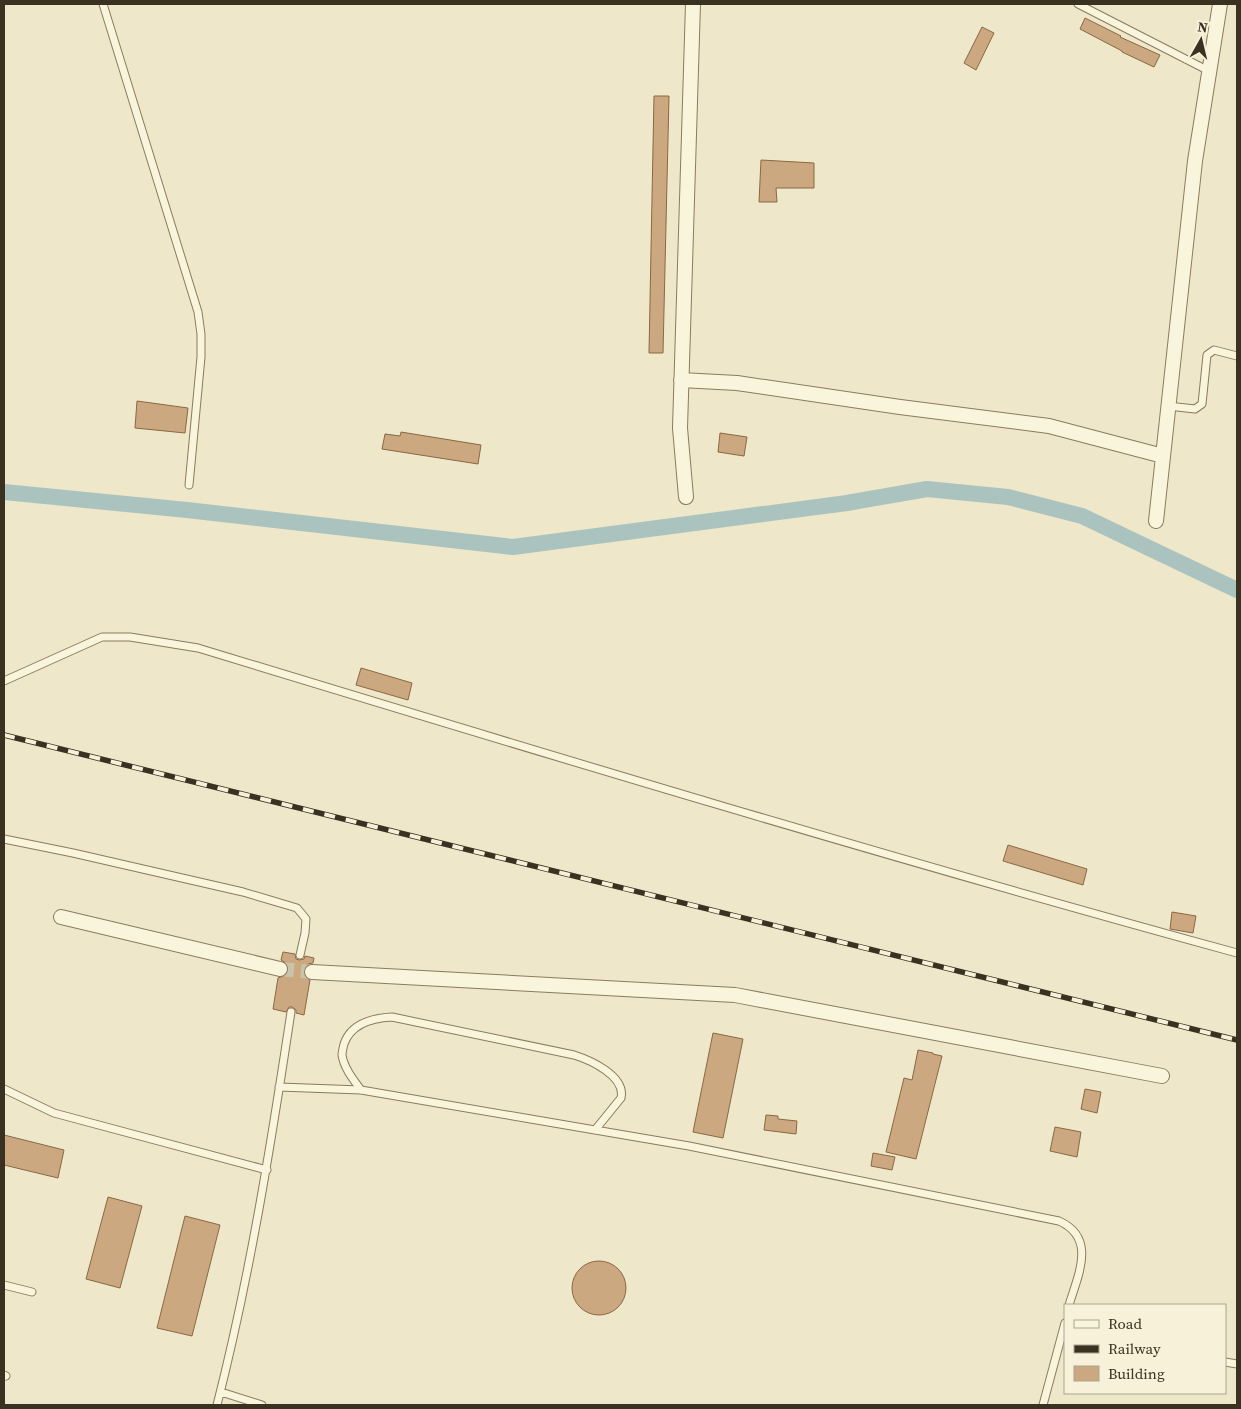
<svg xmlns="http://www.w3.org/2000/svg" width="1241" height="1409" font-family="'Source Serif 4',serif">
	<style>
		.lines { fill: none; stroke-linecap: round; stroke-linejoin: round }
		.canal { stroke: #aac3be; stroke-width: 16 }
		.building { fill: #cca880; stroke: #896844 }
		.street-tunnel { stroke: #cac3a7; stroke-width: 14; stroke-dasharray: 14 7; stroke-linecap: butt }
		.lane-casing { stroke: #8b7b5e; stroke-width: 9 }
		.street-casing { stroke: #8b7b5e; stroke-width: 16 }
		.lane { stroke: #f9f4dc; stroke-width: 7 }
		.street { stroke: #f9f4dc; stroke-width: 14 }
		.rail-casing { stroke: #3b3121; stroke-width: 5.5 }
		.rail { stroke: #f6f1d8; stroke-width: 4; stroke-dasharray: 11; stroke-linecap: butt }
	</style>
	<rect width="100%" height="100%" fill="#eee7c9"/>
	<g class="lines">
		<path class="canal" d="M 4,492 L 187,510 L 513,547 L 847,503 L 927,489 L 1008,497 L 1082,516 L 1237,590"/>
	</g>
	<path class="building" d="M 1085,18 L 1121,36 L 1120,37 L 1160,55 L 1154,67 L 1122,52 L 1122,51 L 1080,29 Z
		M 982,27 L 994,33 L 976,70 L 964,63 Z
		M 654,96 L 669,96 L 663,353 L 649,353 Z
		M 761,160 L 814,163 L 814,188 L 776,188 L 777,202 L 759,202 Z
		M 137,401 L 188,408 L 185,433 L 135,428 Z
		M 401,432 L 481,445 L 478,464 L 382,449 L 385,434 L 400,436 Z
		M 720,433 L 747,437 L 744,456 L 718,452 Z
		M 361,668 L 412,683 L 408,700 L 356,685 Z
		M 1008,845 L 1087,869 L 1083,885 L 1003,861 Z
		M 1172,912 L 1196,916 L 1193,933 L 1170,929 Z
		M 283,952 L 295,954 L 296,959 L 299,960 L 304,959 L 305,956 L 314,958 L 313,963 L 308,964 L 303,971 L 304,976 L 310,980 L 304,1015 L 296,1013 L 296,1010 L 292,1007 L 289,1007 L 286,1012 L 273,1009 L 278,978 L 286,975 L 289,971 L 286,963 L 281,960 Z
		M 713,1033 L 743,1039 L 723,1138 L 693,1132 Z
		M 918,1050 L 933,1053 L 933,1054 L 942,1056 L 916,1159 L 886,1152 L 904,1078 L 912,1080 Z
		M 1085,1089 L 1101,1092 L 1097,1113 L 1081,1109 Z
		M 766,1115 L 778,1116 L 778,1119 L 797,1121 L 796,1134 L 764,1130 Z
		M 1055,1127 L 1081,1132 L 1077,1157 L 1050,1151 Z
		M 4,1135 L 64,1150 L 58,1178 L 4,1165 Z
		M 873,1153 L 895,1157 L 892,1170 L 871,1166 Z
		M 108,1197 L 142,1206 L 120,1288 L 86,1279 Z
		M 185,1216 L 220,1225 L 192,1336 L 157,1328 Z
		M572 1288a27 27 0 1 1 54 0a27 27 0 1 1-54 0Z"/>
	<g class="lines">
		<path class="street-tunnel" d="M 280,969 L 312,972"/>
		<g class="lane-casing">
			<path id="lane" d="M 103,4 L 198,312 L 201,334 L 201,357 L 189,485
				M 1078,4 L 1209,71
				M 1168,406 L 1195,409 L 1202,404 L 1207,355 L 1214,350 L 1237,356
				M 4,681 L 102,637 L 130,637 L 198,648 C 543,753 889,858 1237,953
				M 4,839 L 73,853 L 243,892 L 297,908 L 306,919 L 305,933 L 300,955
				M 279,1087 L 361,1090 L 595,1130 L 689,1146 L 1059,1221 C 1097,1238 1078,1275 1069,1305
				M 4,1089 L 54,1113 L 267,1170
				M 361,1090 C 353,1079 344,1068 342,1055 C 342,1052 343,1048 344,1044 C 351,1023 373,1018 392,1017 L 574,1055 C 590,1060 626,1076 621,1098 L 595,1130
				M 4,1285 L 32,1292
				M 1225,1362 L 1237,1364
				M 4,1375 L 6,1376
				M 221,1392 L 262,1405
				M 217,1405 C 250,1276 271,1144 291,1012
				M 1043,1405 L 1065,1323"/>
		</g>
		<g class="street-casing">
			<path id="street" d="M 681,380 L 737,383 L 900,407 L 1049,426 L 1163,456
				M 686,497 L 680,428 L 693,4
				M 1156,521 L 1195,161 L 1220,4
				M 61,917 L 280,969
				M 312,972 L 735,995 L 1162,1076"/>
		</g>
		<use href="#lane" class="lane"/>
		<use href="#street" class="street"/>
		<g class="rail-casing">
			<path id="rail" d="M 4,735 L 1237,1040"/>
		</g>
		<use href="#rail" class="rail"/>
	</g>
	<rect width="1241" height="1409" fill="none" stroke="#3b3121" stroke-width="10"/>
	<rect x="1064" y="1304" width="162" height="90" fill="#f6f1d8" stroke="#aba48f"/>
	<rect x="1074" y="1320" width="25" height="8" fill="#f9f4dc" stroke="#aba48f"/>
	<text x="1108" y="1329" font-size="15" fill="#3b3121">Road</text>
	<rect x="1074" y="1345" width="25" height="8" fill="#3b3121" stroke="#aba48f"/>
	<text x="1108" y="1354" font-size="15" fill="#3b3121">Railway</text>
	<rect x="1074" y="1366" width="25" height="15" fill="#cca880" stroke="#aba48f"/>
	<text x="1108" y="1379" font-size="15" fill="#3b3121">Building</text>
	<g transform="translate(1201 40) rotate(8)" stroke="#f6f1d8" stroke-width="4" paint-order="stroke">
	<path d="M0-4L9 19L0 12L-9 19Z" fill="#3b3121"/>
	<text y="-8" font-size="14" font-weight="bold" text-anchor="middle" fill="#3b3121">N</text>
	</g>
</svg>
